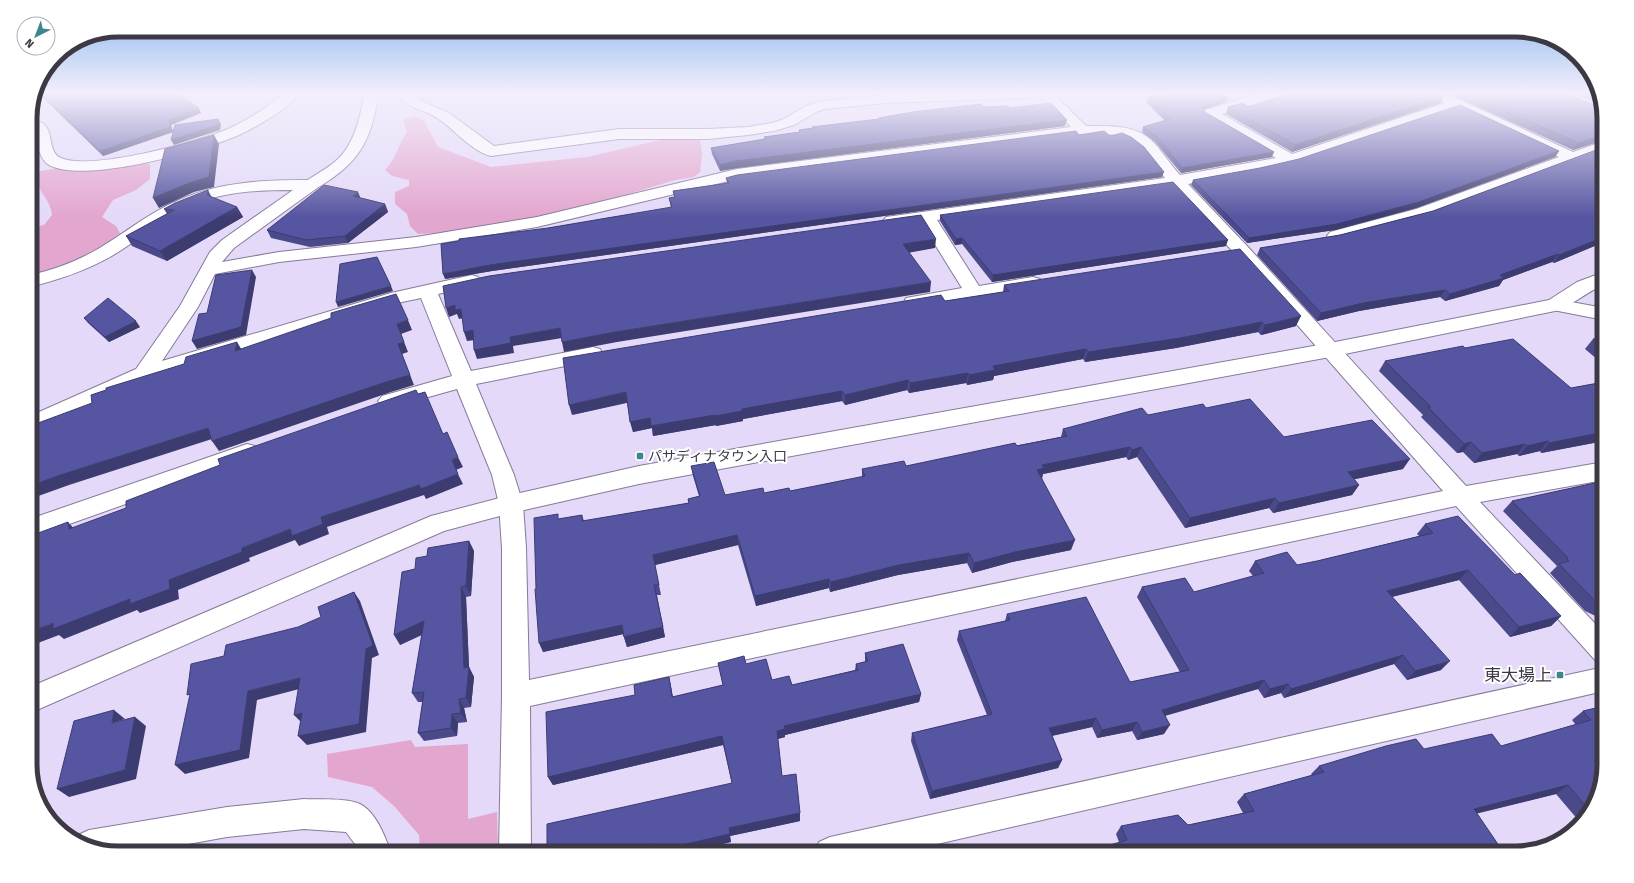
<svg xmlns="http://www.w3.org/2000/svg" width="1634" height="883" font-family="'Fira Sans','Noto Sans JP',sans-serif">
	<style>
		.green { fill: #e3a6ce }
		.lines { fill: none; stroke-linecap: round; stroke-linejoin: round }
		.minor-casing { stroke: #857b98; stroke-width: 2 }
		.tertiary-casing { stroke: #857b98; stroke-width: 2 }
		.minor { fill: #fff; fill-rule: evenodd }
		.tertiary { fill: #fff; fill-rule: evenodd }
		.wall { fill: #4a498a }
		.shaded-wall { fill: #3c3c71 }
		.building { fill: #5655a1; stroke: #3c3c71 }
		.poi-dot { fill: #3e858d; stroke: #fff; stroke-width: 1.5 }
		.labels { text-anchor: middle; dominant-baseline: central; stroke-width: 4; stroke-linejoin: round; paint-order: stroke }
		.poi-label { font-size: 14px; fill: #3c3844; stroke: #fff; text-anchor: start }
		.near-poi-label { font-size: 17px; fill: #3c3844; stroke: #fff; text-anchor: end }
		.rim { fill: none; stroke: #3c3844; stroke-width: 5 }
	</style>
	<rect width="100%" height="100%" fill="#e4d9f9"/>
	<path class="green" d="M 414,116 L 424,121 L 438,147 L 491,167 L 587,157 L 665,139 L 700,139 L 702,154 L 700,172 L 694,177 L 675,180 L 602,202 L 532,219 L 438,233 L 418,234 L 410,226 L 407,214 L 395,204 L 395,192 L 409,186 L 409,180 L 392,176 L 385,170 C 397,158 397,146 407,132 L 403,120 Z
		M 133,162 L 150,164 L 150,179 L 136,190 L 113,200 L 102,217 L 116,226 L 120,233 L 102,247 L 81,260 L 30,275 L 30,228 L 44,225 L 52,215 C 51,205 46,199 41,191 C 38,185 38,178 34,172 L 53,169 L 98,170 Z
		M 411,740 L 415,747 L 468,744 L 468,819 L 497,812 L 498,853 L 420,853 L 419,835 L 394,806 L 372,787 L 328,777 L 327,754 Z"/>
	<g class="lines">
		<g class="minor-casing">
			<path id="minor" d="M 284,94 L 299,94 C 289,108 255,128 239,135 C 202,151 85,184 49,165 C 39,159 37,142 35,132 L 30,129 L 30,120 C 59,120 44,151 61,158 C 90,171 200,142 230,128 C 250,119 267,107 284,94 Z
				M 398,94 L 412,94 L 421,101 L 449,113 L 494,146 L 619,129 L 708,129 L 748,127 L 772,123 L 784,119 L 806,106 L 823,101 L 885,95 L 917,94 L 1033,94 L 1031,97 L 1026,98 L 885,103 L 825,109 L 816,112 L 794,125 L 774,131 L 748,135 L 708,139 L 619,139 L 491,156 C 468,150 452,125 432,115 C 417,107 409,109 398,94 Z
				M 1039,94 L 1054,94 L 1086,126 C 1107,126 1133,124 1150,139 C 1161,149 1170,164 1180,175 L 1276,158 L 1205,116 L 1203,113 L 1205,110 L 1258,94 L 1278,94 L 1276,97 L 1222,114 L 1292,154 L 1445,103 L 1431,97 L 1429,94 L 1447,94 L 1573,152 L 1604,141 L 1604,151 L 1580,161 L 1428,217 L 1336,241 L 1330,240 L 1327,236 L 1330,232 L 1416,209 L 1559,157 L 1457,109 L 1296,163 L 1258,172 L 1188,184 L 1248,247 L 1466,486 L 1604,462 L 1604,480 L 1480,502 L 1604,633 L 1604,664 L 1595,660 L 1456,506 L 530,706 L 531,853 L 499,853 L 502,696 L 502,548 L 499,504 L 492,475 L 457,389 L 389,408 L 382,406 L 378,401 L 382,396 L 452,376 L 421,298 L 402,302 L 150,379 L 30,433 L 30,416 L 136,369 L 180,306 L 210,252 L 222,240 L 293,190 C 264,190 234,191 206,200 C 170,213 142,238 110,257 C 85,271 58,280 30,287 L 30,275 C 54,270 77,261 98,249 C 125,233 150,212 179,200 C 221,181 266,180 311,180 L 317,182 L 319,185 L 317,188 L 234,248 L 222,262 L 279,252 L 416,237 L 537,217 L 737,169 L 1071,127 ZM 1082,134 C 1092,134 1103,133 1114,135 C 1138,138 1151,160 1165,178 L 886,217 L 883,221 L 886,225 L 892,226 L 921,222 L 962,288 L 906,298 L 904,302 L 906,306 L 913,308 L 1033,289 L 1040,287 L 1042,283 L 1040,279 L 1033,277 L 979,286 L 937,220 L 1172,186 L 1236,255 L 1443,491 L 529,680 L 526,548 L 523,504 L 514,475 L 476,384 L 600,359 L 603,354 L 600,349 L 593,347 L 471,371 L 438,294 L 478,285 L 481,281 L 478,277 L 472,275 L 391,293 L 162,361 L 198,307 L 215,274 L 279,262 L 416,247 L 537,227 L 737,179 Z
				M 1555,299 L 1604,308 L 1604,320 L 1548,309 L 1546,305 L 1548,301 Z
				M 247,444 L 255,446 L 258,452 L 255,458 L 30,538 L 30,519 Z
				M 1604,667 L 1604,691 L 898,853 L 814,853 L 819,842 L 830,837 Z
				M 304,799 C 319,800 339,798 354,802 C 374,806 385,836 391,853 L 359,853 L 358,848 L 346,832 L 304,829 L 227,837 L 138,853 L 118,853 L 79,844 L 76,841 L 78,835 L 89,830 L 227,807 Z"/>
		</g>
		<g class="tertiary-casing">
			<path id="tertiary" d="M 364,94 L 378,94 C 373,134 362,159 328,181 C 320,186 315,191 305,188 L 303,185 L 305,182 C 316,174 329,168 339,158 C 355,142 361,115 364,94 Z
				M 1604,272 L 1604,285 C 1587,291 1571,307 1555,311 L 1330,357 L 639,484 L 511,513 L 444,531 L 30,713 L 30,687 L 431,516 L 511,495 L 639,466 L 1330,343 L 1549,300 L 1577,282 Z"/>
		</g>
		<use href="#minor" class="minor"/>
		<use href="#tertiary" class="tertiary"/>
	</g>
	<path class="wall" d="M 39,94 L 178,94 L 201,113 L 171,125 L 173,132 L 103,156 Z
		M 1449,94 L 1566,94 L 1604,112 L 1604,140 L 1573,150 Z
		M 1576,94 L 1598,94 L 1601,104 Z
		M 1148,97 L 1228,97 L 1226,102 L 1205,109 L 1204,109 L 1205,112 L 1272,157 L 1181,173 L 1155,142 L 1142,132 L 1143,127 L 1165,121 L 1146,102 Z
		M 1441,103 L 1292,152 L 1226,114 L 1228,107 Z
		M 984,107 L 1010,108 L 1065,126 L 737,168 L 720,171 L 712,154 L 711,148 L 764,139 L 764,137 L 799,132 L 799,130 L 812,128 L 812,127 L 879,119 L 879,118 Z
		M 1079,135 L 1110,136 L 1162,177 L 492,271 L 445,279 L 548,228 L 671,208 L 669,198 L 674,197 L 673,191 L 727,183 L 726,178 Z
		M 1604,147 L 1604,242 L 1554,263 L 1552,262 L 1503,280 L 1499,286 L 1445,301 L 1440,297 L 1359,311 L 1317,321 L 1257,255 L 1260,248 L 1340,235 L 1433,211 Z
		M 1559,151 L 1555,157 L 1416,208 L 1335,230 L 1247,243 L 1191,185 L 1193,180 Z
		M 212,197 L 237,207 L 243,217 L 167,261 L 132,246 L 126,236 L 167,214 L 164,209 Z
		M 361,198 L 385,204 L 388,212 L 348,243 L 310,247 L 271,238 L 267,230 Z
		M 940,215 L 1226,246 L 992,282 L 962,244 L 955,245 L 940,221 Z
		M 1004,285 L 1296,326 L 1261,335 L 1258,332 L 1176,348 L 1085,362 L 1083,359 L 994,376 L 993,380 L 967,385 L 966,383 L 909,393 L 907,390 L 845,405 L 842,401 L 743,419 L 743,421 L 716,426 L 716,425 L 653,436 L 652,428 L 633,432 L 627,403 L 572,415 L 945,301 L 1003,292 Z
		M 84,318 L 140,327 L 109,342 L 88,323 Z
		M 1604,338 L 1604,365 L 1585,349 L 1593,339 Z
		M 1465,348 L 1571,388 L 1604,382 L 1604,441 L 1541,453 L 1540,451 L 1519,456 L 1517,454 L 1474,463 L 1463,452 L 1457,453 L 1421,417 L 1423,415 L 1379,371 L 1385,361 Z
		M 1206,408 L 1284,437 L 1403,469 L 1354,479 L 1359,485 L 1352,495 L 1273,513 L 1269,508 L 1185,528 L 1137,457 L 1128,460 L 1126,457 L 1043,474 L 1042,478 L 1071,550 L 1012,562 L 972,573 L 967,563 L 898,575 L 830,592 L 829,588 L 756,606 L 738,545 L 655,565 L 661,595 L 657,595 L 665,637 L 627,647 L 623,634 L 543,652 L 536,589 L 560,519 L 582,515 L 584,521 L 689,503 L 688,499 L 699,496 L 693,476 L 691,466 L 725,495 L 764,493 L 790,491 L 862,477 L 862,469 L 906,466 L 1061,437 L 1063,429 L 1148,415 Z
		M 1604,481 L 1604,620 L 1585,611 L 1550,573 L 1557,566 L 1503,511 L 1512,501 Z
		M 1425,524 L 1515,575 L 1561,616 L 1551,626 L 1510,637 L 1459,580 L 1392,597 L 1441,670 L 1407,680 L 1394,664 L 1284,698 L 1281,693 L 1264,698 L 1258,689 L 1165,716 L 1164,734 L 1137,740 L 1132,731 L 1097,738 L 1092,727 L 1052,736 L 1062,760 L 1058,768 L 930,799 L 911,741 L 912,733 L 987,715 L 957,640 L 959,631 L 1005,621 L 1007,614 L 1130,682 L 1180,672 L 1137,597 L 1142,587 L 1194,592 L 1253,576 L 1249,571 L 1255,561 L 1297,565 L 1317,561 L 1419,536 L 1417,534 Z
		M 469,541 L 474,551 L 471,596 L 466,597 L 469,667 L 474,677 L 471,707 L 464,708 L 467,722 L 458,723 L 457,736 L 424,741 L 418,733 L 423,702 L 418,702 L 412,693 L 422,635 L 400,645 L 415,569 L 427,556 Z
		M 865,653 L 921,694 L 919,702 L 785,735 L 785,737 L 778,739 L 782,776 L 800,821 L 730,836 L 731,842 L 682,853 L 651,853 L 651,852 L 648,853 L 547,853 L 732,783 L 723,745 L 553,785 L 548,777 L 635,695 L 669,677 L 673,697 L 723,685 L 718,663 L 746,664 L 772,680 L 792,685 L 855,670 L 856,664 L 865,662 Z
		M 1604,706 L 1595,804 L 1579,821 L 1556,794 L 1477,813 L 1119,842 L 1116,834 L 1121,826 L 1188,825 L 1243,813 L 1237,802 L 1244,794 L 1312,775 L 1311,774 L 1319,766 L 1424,749 L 1501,746 L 1576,725 L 1572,720 L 1583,711 Z"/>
	<path class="shaded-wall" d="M 1444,96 L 1441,103 L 1292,152 L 1295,145 Z
		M 1228,97 L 1226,102 L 1205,109 L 1202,112 L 1203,107 L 1206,104 Z
		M 199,108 L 201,113 L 171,125 L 173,132 L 103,156 L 100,151 L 169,120 Z
		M 218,119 L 221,124 L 220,130 L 174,145 L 171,140 Z
		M 1067,120 L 1065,126 L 737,168 L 720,171 L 720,165 L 736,161 Z
		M 214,135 L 219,144 L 214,187 L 194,192 L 159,208 L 153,198 Z
		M 1604,135 L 1604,140 L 1573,150 L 1578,143 Z
		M 1559,151 L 1555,157 L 1416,208 L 1335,230 L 1247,243 L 1249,238 Z
		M 1274,152 L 1272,157 L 1181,173 L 1182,168 Z
		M 1164,172 L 1162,177 L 492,271 L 445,279 L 443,274 L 490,265 Z
		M 208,190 L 213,200 L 207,195 Z
		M 358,192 L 361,199 L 353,196 Z
		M 385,204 L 388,212 L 348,243 L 345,236 Z
		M 237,207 L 243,217 L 167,261 L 160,251 Z
		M 1604,237 L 1604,242 L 1554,263 L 1559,255 Z
		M 962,238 L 962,244 L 955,245 L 956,239 Z
		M 936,239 L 935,248 L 902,254 L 903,244 Z
		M 1228,240 L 1226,246 L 992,282 L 993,275 Z
		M 1558,254 L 1552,262 L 1503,280 L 1499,286 L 1445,301 L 1450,294 Z
		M 252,270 L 256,277 L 246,335 L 197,349 L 192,341 Z
		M 931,282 L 930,292 L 617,342 L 564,352 L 562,342 L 615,332 Z
		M 391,286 L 393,291 L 338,307 L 336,302 Z
		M 1445,290 L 1440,297 L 1359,311 L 1317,321 L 1321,313 L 1363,303 Z
		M 455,305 L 461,309 L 464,318 L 459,319 L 457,314 L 449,317 L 446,308 Z
		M 1301,316 L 1296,326 L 1261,335 L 1265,325 Z
		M 408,320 L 412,330 L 401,334 L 408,352 L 402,354 L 414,385 L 391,392 L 219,451 L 212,441 L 398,344 L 397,324 Z
		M 136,321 L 140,327 L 109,342 L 105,337 Z
		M 1262,322 L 1258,332 L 1176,348 L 1085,362 L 1088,352 Z
		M 560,328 L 562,338 L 513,346 L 514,353 L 477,359 L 474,350 L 510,337 Z
		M 473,330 L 476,340 L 467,341 L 464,332 Z
		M 237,342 L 243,352 L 235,351 Z
		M 1086,349 L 1083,359 L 994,376 L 993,380 L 967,385 L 969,375 L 993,366 Z
		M 968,373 L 966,383 L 909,393 L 910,383 Z
		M 908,380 L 907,390 L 845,405 L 845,395 Z
		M 842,391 L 842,401 L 743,419 L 743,421 L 716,426 L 715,416 L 742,409 Z
		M 626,392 L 628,402 L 572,415 L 569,405 Z
		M 715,415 L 716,425 L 653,436 L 652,428 L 633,432 L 630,422 L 650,418 Z
		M 208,428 L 215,438 L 69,485 L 30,499 L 30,486 L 60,475 Z
		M 1604,432 L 1604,441 L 1541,453 L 1549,443 Z
		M 1548,441 L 1540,451 L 1519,456 L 1527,446 Z
		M 1471,442 L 1463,452 L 1457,453 L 1464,444 Z
		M 1525,444 L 1517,454 L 1474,463 L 1482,453 Z
		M 1130,447 L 1126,457 L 1043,474 L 1042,478 L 1037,470 L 1042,465 Z
		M 1141,447 L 1137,457 L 1128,460 L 1132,450 Z
		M 458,457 L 463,467 L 456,470 L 452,460 Z
		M 1410,459 L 1403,469 L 1342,482 L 1348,472 Z
		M 458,474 L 463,484 L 426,499 L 424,495 L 327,527 L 329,534 L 299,546 L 295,540 L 249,558 L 250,561 L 178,590 L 179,599 L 140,613 L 137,610 L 64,639 L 59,635 L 30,646 L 30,632 L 169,580 L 242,548 L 321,517 L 419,485 Z
		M 1359,485 L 1352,495 L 1273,513 L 1279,503 Z
		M 1275,498 L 1269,508 L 1185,528 L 1190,518 Z
		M 68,522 L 77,532 L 69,529 Z
		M 737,535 L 738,545 L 655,565 L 661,595 L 653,555 Z
		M 1075,540 L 1071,550 L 1012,562 L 972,573 L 974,563 L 1015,552 Z
		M 469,541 L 474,551 L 471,596 L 466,586 Z
		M 969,553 L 967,563 L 898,575 L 830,592 L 831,582 L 899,565 Z
		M 1468,570 L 1459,580 L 1379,600 L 1387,591 Z
		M 829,579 L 829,588 L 756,606 L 755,596 Z
		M 654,585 L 665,637 L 627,647 L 624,637 Z
		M 461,587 L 466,597 L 469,667 L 474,677 L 471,707 L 466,698 L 464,668 Z
		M 354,592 L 360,601 L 379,655 L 372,658 L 366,732 L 307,745 L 298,736 Z
		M 1561,616 L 1551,626 L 1510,637 L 1519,627 Z
		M 424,621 L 429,631 L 400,645 L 394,635 Z
		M 622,625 L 624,634 L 543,652 L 539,643 Z
		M 1403,655 L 1394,664 L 1284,698 L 1291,689 Z
		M 1450,661 L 1441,670 L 1407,680 L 1415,671 Z
		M 669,677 L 671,686 L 674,706 L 672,697 Z
		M 300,678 L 307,687 L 257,700 L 249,758 L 185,774 L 175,765 L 248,691 Z
		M 1264,680 L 1258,689 L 1156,718 L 1162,710 Z
		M 1288,684 L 1281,693 L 1264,698 L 1270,689 Z
		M 921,694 L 919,702 L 785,735 L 785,737 L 777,739 L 777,731 L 784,726 Z
		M 459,699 L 464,708 L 467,722 L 461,713 Z
		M 114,710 L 125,719 L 112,723 Z
		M 302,713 L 302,723 L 294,715 Z
		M 452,714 L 458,723 L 457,736 L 451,728 Z
		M 135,717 L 146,726 L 136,779 L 69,797 L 57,789 Z
		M 1096,718 L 1092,727 L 1046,737 L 1049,728 Z
		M 1137,722 L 1132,731 L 1097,738 L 1102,730 Z
		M 1170,725 L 1164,734 L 1137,740 L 1142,732 Z
		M 722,736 L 723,745 L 553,785 L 548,777 Z
		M 1062,760 L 1058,768 L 930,799 L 932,791 Z
		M 1568,785 L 1556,794 L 1463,817 L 1474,809 Z
		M 800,813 L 800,821 L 730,836 L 731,842 L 682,853 L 651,853 L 651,852 L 648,853 L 609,853 Z"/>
	<path class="building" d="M 41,94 L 178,94 L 199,108 L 169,120 L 170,127 L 100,151 Z
		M 1176,94 L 1221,94 L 1228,97 L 1206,104 L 1203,107 L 1205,112 L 1274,152 L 1182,168 L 1157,137 L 1143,127 L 1170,119 L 1148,97 Z
		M 1290,94 L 1439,94 L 1444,96 L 1295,145 L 1228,107 L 1243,103 L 1249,107 Z
		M 1468,94 L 1566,94 L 1602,108 L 1604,112 L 1604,135 L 1578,143 Z
		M 1051,103 L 1067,120 L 736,161 L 720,165 L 711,148 L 765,139 L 764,137 L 800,132 L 799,130 L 813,128 L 812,127 L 879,119 L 879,118 L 913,112 L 981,104 L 984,107 L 1008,106 L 1010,108 Z
		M 1460,105 L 1559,151 L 1419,202 L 1337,224 L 1249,238 L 1193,180 L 1260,168 L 1299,159 Z
		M 218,119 L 218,125 L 171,140 L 175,125 Z
		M 1076,131 L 1079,135 L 1104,131 L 1110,136 L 1122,133 L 1131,137 L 1144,147 L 1164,172 L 490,265 L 443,274 L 441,244 L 459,241 L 459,239 L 548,228 L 672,207 L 669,198 L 675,197 L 673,191 L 729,183 L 726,178 L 737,175 Z
		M 214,135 L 209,177 L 189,183 L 153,198 L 165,149 Z
		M 1604,147 L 1604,237 L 1559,255 L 1558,254 L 1500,275 L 1504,278 L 1460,291 L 1450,294 L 1445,290 L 1363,303 L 1321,313 L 1260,248 L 1340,235 L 1433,211 Z
		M 1173,182 L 1228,240 L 993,275 L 962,238 L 956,239 L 940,215 Z
		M 324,185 L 358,192 L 353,196 L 385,204 L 345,236 L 306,240 L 267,230 Z
		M 208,190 L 207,195 L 237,207 L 160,251 L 126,236 L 174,210 L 164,209 L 175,203 Z
		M 921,215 L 936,239 L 903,244 L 931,282 L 615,332 L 562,342 L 560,328 L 510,337 L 511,343 L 474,350 L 473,330 L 464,332 L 461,309 L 455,310 L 455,305 L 446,308 L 443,286 L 489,276 Z
		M 1240,249 L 1301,316 L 1265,325 L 1262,322 L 1180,338 L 1088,352 L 1086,349 L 993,366 L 995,370 L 969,375 L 968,373 L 910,383 L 908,380 L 845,395 L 842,391 L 742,409 L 742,411 L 715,416 L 715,415 L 651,426 L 650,418 L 630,422 L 626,392 L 569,405 L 563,358 L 941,295 L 945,301 L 1009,291 L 1004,285 Z
		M 377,257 L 391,286 L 336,302 L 340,264 Z
		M 252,270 L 241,327 L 192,341 L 199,314 L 207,313 L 216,275 Z
		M 396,294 L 408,320 L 397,324 L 404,342 L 398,344 L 410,375 L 386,382 L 212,441 L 208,428 L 60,475 L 30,486 L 30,426 L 92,403 L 91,395 L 106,390 L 106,388 L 184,364 L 186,357 L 237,342 L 235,351 L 331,318 L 331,313 Z
		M 108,298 L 136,321 L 105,337 L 84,318 Z
		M 1604,338 L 1604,348 L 1593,339 Z
		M 1513,339 L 1571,388 L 1604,382 L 1604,432 L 1549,443 L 1548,441 L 1527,446 L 1525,444 L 1482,453 L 1471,442 L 1464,444 L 1428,407 L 1431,407 L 1385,361 L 1463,346 L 1465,348 Z
		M 416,390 L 418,394 L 425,392 L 443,434 L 447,432 L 458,457 L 452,460 L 458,474 L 421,489 L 419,485 L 321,517 L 323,524 L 292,536 L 290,529 L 242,548 L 242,552 L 169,580 L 170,589 L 130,604 L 130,599 L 53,629 L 53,623 L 30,632 L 30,536 L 68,522 L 69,529 L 126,508 L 126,501 L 220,465 L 218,459 Z
		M 1250,399 L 1284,437 L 1372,420 L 1410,459 L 1348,472 L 1359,485 L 1279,503 L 1275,498 L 1190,518 L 1141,447 L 1132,450 L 1130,447 L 1042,465 L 1044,468 L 1037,470 L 1075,540 L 1015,552 L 974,563 L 969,553 L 899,565 L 831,582 L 829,579 L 755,596 L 737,535 L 653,555 L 659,585 L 654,585 L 663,627 L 624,637 L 622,625 L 539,643 L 535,589 L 536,589 L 534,518 L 558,514 L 558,519 L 582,515 L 582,521 L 689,503 L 688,499 L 700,496 L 691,466 L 714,462 L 725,495 L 763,488 L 764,493 L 789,488 L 790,491 L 865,476 L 862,469 L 904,461 L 906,466 L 1015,443 L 1017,446 L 1067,436 L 1063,429 L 1142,408 L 1148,415 L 1203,404 L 1206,408 Z
		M 1604,481 L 1604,606 L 1596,602 L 1559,564 L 1569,561 L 1566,558 L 1568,558 L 1512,501 Z
		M 1458,516 L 1515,575 L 1520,573 L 1561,616 L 1519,627 L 1468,570 L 1387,591 L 1450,661 L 1415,671 L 1403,655 L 1291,689 L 1288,684 L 1270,689 L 1264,680 L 1162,710 L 1170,725 L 1142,732 L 1137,722 L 1102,730 L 1096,718 L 1049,728 L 1062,760 L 932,791 L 912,733 L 992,714 L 959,631 L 1010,620 L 1007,614 L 1086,597 L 1130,682 L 1189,670 L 1142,587 L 1185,578 L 1194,592 L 1264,573 L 1255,561 L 1287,552 L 1297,565 L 1317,561 L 1433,533 L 1425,524 Z
		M 469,541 L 466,586 L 461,587 L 464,668 L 469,667 L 466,698 L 459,699 L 461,713 L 452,714 L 451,728 L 418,733 L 424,692 L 412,693 L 424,621 L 394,635 L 402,572 L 415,569 L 416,558 L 427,556 L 428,548 Z
		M 354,592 L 373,645 L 366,649 L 359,724 L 298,736 L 302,713 L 294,715 L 300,678 L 248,691 L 240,750 L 175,765 L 190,694 L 187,695 L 191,664 L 224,656 L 226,645 L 298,627 L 321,617 L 318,607 Z
		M 903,644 L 921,694 L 784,726 L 785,729 L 777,731 L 782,776 L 796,774 L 800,813 L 729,828 L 730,834 L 651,852 L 650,844 L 609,853 L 547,853 L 547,824 L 732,783 L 722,736 L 548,777 L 546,712 L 635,695 L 634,685 L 669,677 L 672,697 L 723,685 L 718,663 L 744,656 L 746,664 L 766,659 L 772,680 L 789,676 L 792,685 L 858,670 L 856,664 L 868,661 L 865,653 Z
		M 1604,706 L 1604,765 L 1595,804 L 1589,810 L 1568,785 L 1474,809 L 1504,853 L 1083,853 L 1127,840 L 1121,826 L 1178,815 L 1188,825 L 1254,811 L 1244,794 L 1324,772 L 1319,766 L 1386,746 L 1416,739 L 1424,749 L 1492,734 L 1501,746 L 1591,720 L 1583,711 Z
		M 114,710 L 112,723 L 135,717 L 125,770 L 57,789 L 74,721 Z
		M 1066,850 L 1067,853 L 1057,853 Z"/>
	<linearGradient id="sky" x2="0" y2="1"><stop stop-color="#87b6ed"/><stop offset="0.43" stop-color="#f3eefc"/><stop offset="1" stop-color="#f3eefc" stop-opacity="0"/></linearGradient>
	<rect width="1634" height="217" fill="url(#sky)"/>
	<g class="poi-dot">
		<rect x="636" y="452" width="8" height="8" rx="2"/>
		<rect x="1556" y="671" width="8" height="8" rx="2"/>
	</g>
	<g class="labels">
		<g class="poi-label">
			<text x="648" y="456">パサディナタウン入口</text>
		</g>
		<g class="near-poi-label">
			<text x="1552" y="675">東大場上</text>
		</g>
	</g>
	<path d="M0 0H1634V883H0ZM118 37H1516A81 81 0 0 1 1597 118V765A81 81 0 0 1 1516 846H118A81 81 0 0 1 37 765V118A81 81 0 0 1 118 37Z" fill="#fff" fill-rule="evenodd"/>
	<path class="rim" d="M118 37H1516A81 81 0 0 1 1597 118V765A81 81 0 0 1 1516 846H118A81 81 0 0 1 37 765V118A81 81 0 0 1 118 37Z"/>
	<g transform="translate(36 36) rotate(222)"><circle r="19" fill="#ffffff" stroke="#b1afb4"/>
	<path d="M0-3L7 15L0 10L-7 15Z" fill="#3e858d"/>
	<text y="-6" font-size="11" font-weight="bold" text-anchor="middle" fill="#3c3844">N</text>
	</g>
</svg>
